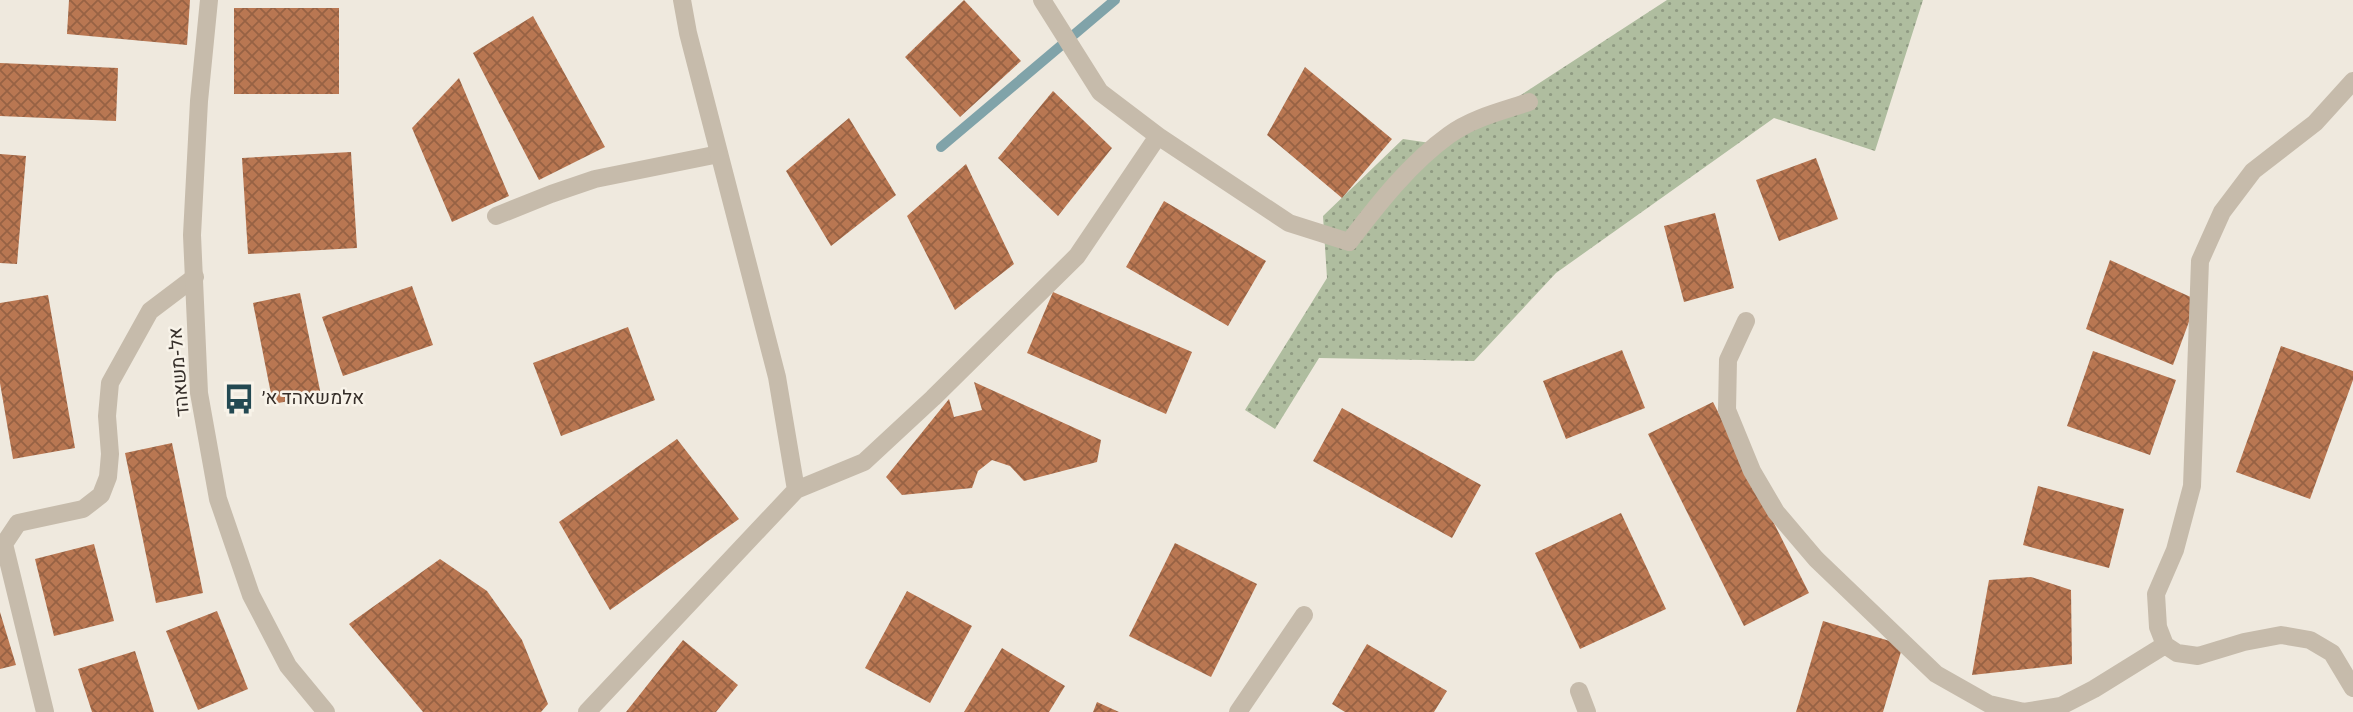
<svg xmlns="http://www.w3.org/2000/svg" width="2353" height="712" font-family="Overpass,Heebo,sans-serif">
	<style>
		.grass { fill: url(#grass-dots) }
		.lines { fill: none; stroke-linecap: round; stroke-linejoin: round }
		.stream { stroke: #80a3a9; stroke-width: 10 }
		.building { fill: url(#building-cross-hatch) }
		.service { stroke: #c6bbab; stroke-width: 18 }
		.minor { stroke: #c6bbab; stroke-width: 18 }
		.tertiary { stroke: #c6bbab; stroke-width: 18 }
		.labels { text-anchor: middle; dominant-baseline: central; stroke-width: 5; stroke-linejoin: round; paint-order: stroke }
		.street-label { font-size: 19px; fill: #352e29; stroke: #f8f3e9 }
		.poi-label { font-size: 19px; fill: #352e29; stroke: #f8f3e9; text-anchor: start }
	</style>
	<defs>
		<pattern id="grass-dots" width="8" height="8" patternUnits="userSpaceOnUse" patternTransform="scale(1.75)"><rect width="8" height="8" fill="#afbd9f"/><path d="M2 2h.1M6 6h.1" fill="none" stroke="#8f9a82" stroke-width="1.8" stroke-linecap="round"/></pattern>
		<pattern id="building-cross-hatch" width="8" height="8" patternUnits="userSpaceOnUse" patternTransform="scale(1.75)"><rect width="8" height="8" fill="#b97752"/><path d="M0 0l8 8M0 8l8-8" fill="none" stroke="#976244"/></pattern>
	</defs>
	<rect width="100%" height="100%" fill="#efe9de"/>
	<path class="grass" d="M 1667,0 L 1923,0 L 1875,151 L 1774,118 L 1556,273 L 1474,361 L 1319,358 L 1275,429 L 1245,410 L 1327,278 L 1323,216 L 1403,139 L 1444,145 Z"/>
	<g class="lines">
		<path class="stream" d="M 941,147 L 1115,0"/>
	</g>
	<path class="building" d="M 69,0 L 190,0 L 187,45 L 67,34 Z
		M 964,0 L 1021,61 L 960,117 L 905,57 Z
		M 234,8 L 339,8 L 339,94 L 234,94 Z
		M 533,16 L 605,147 L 539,180 L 473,53 Z
		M 0,63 L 118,68 L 116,121 L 0,116 Z
		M 1305,67 L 1392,139 L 1342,198 L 1267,135 Z
		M 459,78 L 509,196 L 452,222 L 412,128 Z
		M 1053,91 L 1112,148 L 1058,216 L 998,158 Z
		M 849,118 L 896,195 L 831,246 L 786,171 Z
		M 351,152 L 357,248 L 248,254 L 242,158 Z
		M 0,154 L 26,156 L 17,264 L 0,263 Z
		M 1816,158 L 1838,219 L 1779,241 L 1756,180 Z
		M 966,164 L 1014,264 L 955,310 L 907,216 Z
		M 1164,201 L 1266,261 L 1228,326 L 1126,267 Z
		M 1715,213 L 1734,288 L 1684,302 L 1664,226 Z
		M 2110,260 L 2197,300 L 2173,365 L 2086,329 Z
		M 412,286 L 433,345 L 343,376 L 322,317 Z
		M 1053,292 L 1192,352 L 1166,414 L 1027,353 Z
		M 300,293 L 321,395 L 273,404 L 253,303 Z
		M 48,295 L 75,448 L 13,459 L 0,383 L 0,303 Z
		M 628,327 L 655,400 L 561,436 L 533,363 Z
		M 2281,346 L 2353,371 L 2353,380 L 2310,499 L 2236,472 Z
		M 1622,350 L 1645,408 L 1566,439 L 1543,381 Z
		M 2093,351 L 2176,380 L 2150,455 L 2067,426 Z
		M 974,382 L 1101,440 L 1097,462 L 1024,481 L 1010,466 L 992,460 L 978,471 L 972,488 L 902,495 L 886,477 L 949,399 L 954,417 L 982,410 Z
		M 1713,402 L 1809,593 L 1744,626 L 1648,434 Z
		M 1342,408 L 1481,485 L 1452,538 L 1313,461 Z
		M 677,439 L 739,519 L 610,610 L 559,522 Z
		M 172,443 L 203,593 L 156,603 L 125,453 Z
		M 2038,486 L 2124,509 L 2109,568 L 2023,545 Z
		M 1621,513 L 1666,609 L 1580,649 L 1535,553 Z
		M 1175,543 L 1257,584 L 1211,677 L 1129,636 Z
		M 94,544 L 114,621 L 54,636 L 35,559 Z
		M 440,559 L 487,591 L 522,640 L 548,704 L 541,712 L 423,712 L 349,624 Z
		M 2031,577 L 2071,590 L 2072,664 L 1972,675 L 1989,580 Z
		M 907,591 L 972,626 L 930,703 L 865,668 Z
		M 217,611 L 248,689 L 198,710 L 166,631 Z
		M 0,612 L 16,665 L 0,669 Z
		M 1823,621 L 1903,645 L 1883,712 L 1796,712 Z
		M 683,640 L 738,685 L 716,712 L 626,712 Z
		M 1367,644 L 1447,691 L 1434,712 L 1345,712 L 1332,704 Z
		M 1002,648 L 1065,686 L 1049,712 L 964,712 Z
		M 135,651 L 154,712 L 92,712 L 78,669 Z
		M 1097,702 L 1119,712 L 1093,712 Z"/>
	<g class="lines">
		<path class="service" d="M 496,216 L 551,194 L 595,179 L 719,154
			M 45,712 L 4,544 L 18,523 L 83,509 L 101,495 L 108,477 L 110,454 L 107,416 L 110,383 L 150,311 L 195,277"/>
		<path class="minor" d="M 682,0 L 688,33 L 777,377 L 796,490
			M 2353,81 L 2315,123 L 2253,171 L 2222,212 L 2200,261 L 2192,486 L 2175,550 L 2156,594 L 2158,627 L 2165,645 L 2177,653 L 2198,656 L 2244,642 L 2281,635 L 2310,640 L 2332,653 L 2353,688
			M 1158,136 L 1289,223 L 1349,242 C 1378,204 1410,163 1449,135 C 1472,118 1502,111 1529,102
			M 1746,321 L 1728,360 L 1727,410 L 1752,471 L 1776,512 L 1816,559 L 1936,674 L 1989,704 L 2024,712 L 2061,706 L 2094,689 L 2165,645
			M 1579,691 L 1587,712
			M 587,712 L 796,490 L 864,462 L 933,398 L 1077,256 L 1158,136 L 1100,92 L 1042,0
			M 1238,712 L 1304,615"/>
		<path class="tertiary" d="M 209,0 L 199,101 L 192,235 L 199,393 L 218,499 L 251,595 L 288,666 L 326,712"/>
	</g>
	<defs>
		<g id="bus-bare" transform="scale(2.415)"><path d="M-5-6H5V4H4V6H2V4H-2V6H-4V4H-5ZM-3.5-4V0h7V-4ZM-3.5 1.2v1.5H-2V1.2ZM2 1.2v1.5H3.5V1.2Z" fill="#234952" stroke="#f8f3e9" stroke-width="2.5" paint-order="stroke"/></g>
	</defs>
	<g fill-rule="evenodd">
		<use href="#bus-bare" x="239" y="399"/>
	</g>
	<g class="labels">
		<g class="street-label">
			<text transform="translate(180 372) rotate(-95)">אל-משאהד</text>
		</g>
		<g class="poi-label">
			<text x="262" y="399">אלמשאהד א׳</text>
		</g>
	</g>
</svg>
